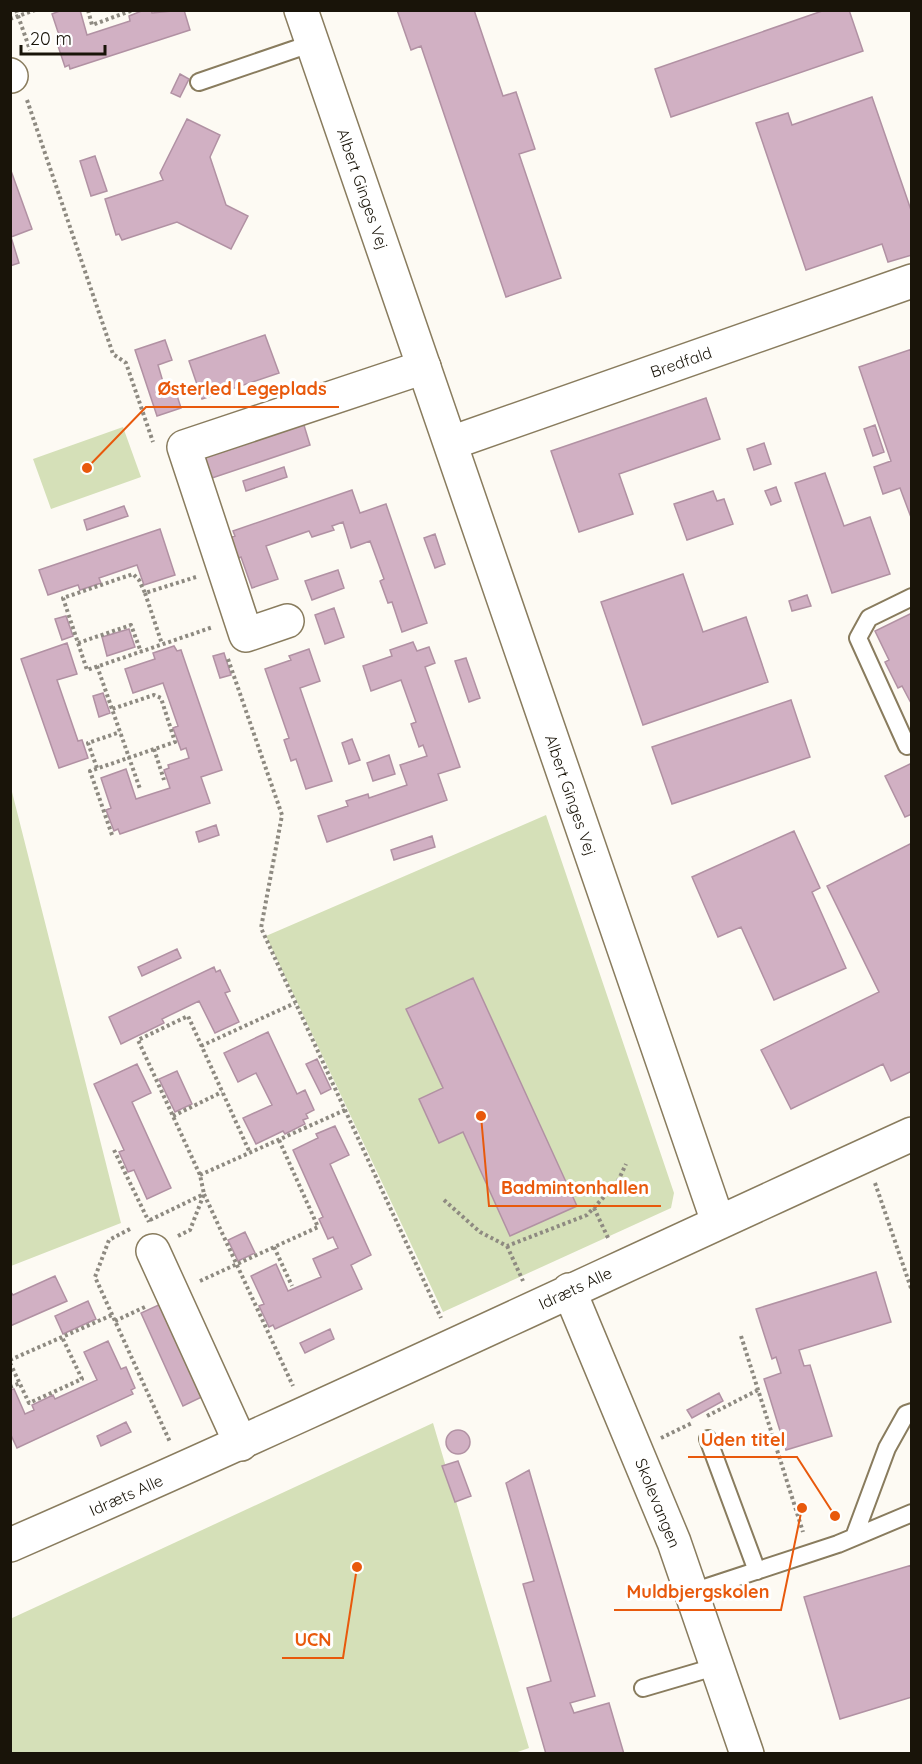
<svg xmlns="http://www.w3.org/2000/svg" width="922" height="1764" font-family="Quicksand,sans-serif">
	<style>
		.green { fill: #d5e0b8 }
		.building { fill: #d1b0c3; stroke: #b191a3; stroke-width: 1.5 }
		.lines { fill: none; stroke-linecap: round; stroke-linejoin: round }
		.lane-casing { stroke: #897c5e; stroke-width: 20 }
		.street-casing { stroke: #897c5e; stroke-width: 36 }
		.secondary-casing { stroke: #897c5e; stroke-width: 36 }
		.path { stroke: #8e8a81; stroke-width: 4; stroke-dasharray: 3 3; stroke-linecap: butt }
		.lane { stroke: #fff; stroke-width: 16 }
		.street { stroke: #fff; stroke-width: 33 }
		.secondary { stroke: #fff; stroke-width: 33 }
		.labels { text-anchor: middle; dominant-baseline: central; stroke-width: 6; stroke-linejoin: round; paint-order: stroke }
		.street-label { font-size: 16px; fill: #191409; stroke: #fff }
		.leader { fill: none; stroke: #e8590c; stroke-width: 2 }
		.callout-dot { fill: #e8590c; stroke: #fff; stroke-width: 2 }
		.callout-label { font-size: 18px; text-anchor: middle; font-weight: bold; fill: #e8590c; stroke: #fff; stroke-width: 6; stroke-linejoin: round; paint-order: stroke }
	</style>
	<rect width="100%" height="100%" fill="#fdfaf3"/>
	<path class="green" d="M 123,427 L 141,477 L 51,509 L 33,459 Z
		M 10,784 L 121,1223 L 11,1266 L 10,1266 Z
		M 546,815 L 674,1193 L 671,1208 L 443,1312 L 266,936 Z
		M 433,1423 L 529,1748 L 512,1754 L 11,1753 L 10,1619 Z"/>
	<path class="building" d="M 62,10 L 80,10 L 87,35 L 130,21 L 129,16 L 144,10 L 151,10 L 152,13 L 184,10 L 190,30 L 70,69 L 69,65 L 65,67 L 58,46 L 62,44 L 52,14 Z
		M 397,10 L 474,10 L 503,96 L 516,92 L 535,149 L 519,154 L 561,278 L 506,297 L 421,46 L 411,50 Z
		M 825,10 L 849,10 L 863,51 L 671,117 L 655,69 Z
		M 180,74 L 189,79 L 180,97 L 171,93 Z
		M 872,97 L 912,213 L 912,255 L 888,262 L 882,244 L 806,270 L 756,123 L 788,113 L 792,125 Z
		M 187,119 L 220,135 L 210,157 L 226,205 L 248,216 L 231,249 L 177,222 L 122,240 L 119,234 L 116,235 L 105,199 L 163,180 L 160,173 Z
		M 95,156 L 107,191 L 91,196 L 80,161 Z
		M 10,168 L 32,229 L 11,237 L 19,263 L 10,266 Z
		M 265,335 L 279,373 L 202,399 L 189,361 Z
		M 165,340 L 172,360 L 158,365 L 166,392 L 175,389 L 181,408 L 157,416 L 135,350 Z
		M 912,349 L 912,520 L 900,488 L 883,494 L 874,467 L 891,461 L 859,367 Z
		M 706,398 L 720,439 L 619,474 L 633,514 L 579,532 L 551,451 Z
		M 303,422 L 310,445 L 203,481 L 195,459 Z
		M 875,425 L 884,452 L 873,456 L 864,429 Z
		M 764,443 L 771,464 L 754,470 L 747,449 Z
		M 284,467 L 287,477 L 246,491 L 243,481 Z
		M 825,473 L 844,526 L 870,517 L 890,574 L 832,593 L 795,483 Z
		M 776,487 L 781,501 L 771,505 L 765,491 Z
		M 352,490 L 360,513 L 386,504 L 427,623 L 402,632 L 392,602 L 388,603 L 380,581 L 384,579 L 370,541 L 351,548 L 343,522 L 332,526 L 334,530 L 312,537 L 309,531 L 266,546 L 278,579 L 252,588 L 241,557 L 236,559 L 229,538 L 235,536 L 233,531 Z
		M 713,491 L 717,501 L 724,499 L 733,524 L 687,540 L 674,504 Z
		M 124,506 L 128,516 L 87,530 L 84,520 Z
		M 160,529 L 175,575 L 144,585 L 137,565 L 99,578 L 101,583 L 80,590 L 78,585 L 48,595 L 39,570 Z
		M 435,534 L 445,564 L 435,568 L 424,538 Z
		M 338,570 L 344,588 L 312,600 L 305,581 Z
		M 683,574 L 703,632 L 746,617 L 768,682 L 643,725 L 601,602 Z
		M 807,595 L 811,606 L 792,611 L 789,601 Z
		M 334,608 L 344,637 L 325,644 L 315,615 Z
		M 912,613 L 912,705 L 902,686 L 898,688 L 885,662 L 889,660 L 875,631 Z
		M 66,616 L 73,636 L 62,640 L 55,619 Z
		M 129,629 L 135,647 L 107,656 L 102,637 Z
		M 413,642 L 417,651 L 429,647 L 435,663 L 425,667 L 460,767 L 438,774 L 447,800 L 327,842 L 318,816 L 348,806 L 346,801 L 368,794 L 369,798 L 407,785 L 400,765 L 427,756 L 423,745 L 419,747 L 411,724 L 416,722 L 401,680 L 371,691 L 363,666 L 392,656 L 390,650 Z
		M 67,643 L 77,674 L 57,680 L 78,741 L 82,740 L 88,758 L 59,768 L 21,659 Z
		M 174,646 L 177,651 L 181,650 L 222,770 L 201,777 L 210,803 L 120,834 L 118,829 L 114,831 L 106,810 L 111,808 L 101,778 L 126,769 L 136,799 L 170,788 L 164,770 L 169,768 L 168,765 L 189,758 L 186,748 L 181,750 L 173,728 L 178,726 L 163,683 L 133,693 L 125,669 L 155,659 L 153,653 Z
		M 309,649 L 320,681 L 300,688 L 332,781 L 306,789 L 296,759 L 291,761 L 284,740 L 289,738 L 265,669 L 291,660 L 289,656 Z
		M 224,653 L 231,675 L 220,678 L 213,656 Z
		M 466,658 L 480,698 L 469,702 L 455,661 Z
		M 103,693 L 110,713 L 99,717 L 93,696 Z
		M 791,700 L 810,757 L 672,804 L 652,747 Z
		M 352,739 L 360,760 L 349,764 L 342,743 Z
		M 389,755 L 395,774 L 373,781 L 367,763 Z
		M 912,763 L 912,814 L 905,817 L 885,776 Z
		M 216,825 L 219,835 L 199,842 L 196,832 Z
		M 794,831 L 820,888 L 812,892 L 846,968 L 774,1000 L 741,927 L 718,937 L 692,877 Z
		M 432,836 L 435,847 L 394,860 L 391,850 Z
		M 912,843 L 912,1071 L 891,1081 L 883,1064 L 791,1109 L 761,1050 L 879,992 L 827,886 Z
		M 177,949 L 181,958 L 142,976 L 138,967 Z
		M 214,967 L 216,972 L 220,970 L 230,991 L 225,993 L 239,1022 L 215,1033 L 199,1001 L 162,1019 L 164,1023 L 121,1044 L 109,1017 Z
		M 473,978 L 577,1206 L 510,1236 L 463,1132 L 439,1143 L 419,1099 L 443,1088 L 406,1009 Z
		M 268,1032 L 297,1094 L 305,1090 L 314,1110 L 306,1114 L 308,1118 L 303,1120 L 305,1124 L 285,1134 L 283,1131 L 256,1144 L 243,1118 L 272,1105 L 256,1073 L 238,1082 L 224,1053 Z
		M 317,1059 L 331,1089 L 321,1094 L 306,1064 Z
		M 137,1064 L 151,1093 L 132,1102 L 171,1188 L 147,1199 L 134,1170 L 128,1172 L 119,1152 L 124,1150 L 94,1084 Z
		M 177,1071 L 192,1104 L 175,1112 L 159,1079 Z
		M 335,1126 L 349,1155 L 330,1164 L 371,1255 L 351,1265 L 362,1289 L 275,1329 L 273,1325 L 269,1327 L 259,1306 L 264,1304 L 251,1276 L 276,1264 L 288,1291 L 321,1277 L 313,1259 L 338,1248 L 333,1237 L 328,1239 L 319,1219 L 323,1217 L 293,1150 L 318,1138 L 316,1134 Z
		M 245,1232 L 255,1253 L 238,1261 L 228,1240 Z
		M 876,1272 L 891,1322 L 799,1350 L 804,1366 L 810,1365 L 832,1436 L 786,1450 L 764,1379 L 781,1373 L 776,1357 L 772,1359 L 756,1309 Z
		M 55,1276 L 67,1301 L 10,1326 L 10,1291 L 13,1295 Z
		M 88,1301 L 96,1319 L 63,1334 L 55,1316 Z
		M 163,1303 L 206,1395 L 183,1406 L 141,1313 Z
		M 330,1329 L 334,1339 L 305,1353 L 300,1343 Z
		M 108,1341 L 121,1369 L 126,1367 L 135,1388 L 131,1390 L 133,1394 L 17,1448 L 10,1433 L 10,1390 L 14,1389 L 25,1414 L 34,1410 L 32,1405 L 53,1395 L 55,1399 L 97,1380 L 84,1352 Z
		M 719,1393 L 723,1401 L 692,1418 L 687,1410 Z
		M 126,1422 L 131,1432 L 101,1446 L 97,1436 Z
		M446 1442a12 12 0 1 1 24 0a12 12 0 1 1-24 0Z
		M 458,1461 L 471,1496 L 455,1502 L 442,1466 Z
		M 529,1470 L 595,1696 L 570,1703 L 574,1713 L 609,1703 L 624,1754 L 546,1754 L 527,1688 L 551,1681 L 523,1584 L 534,1581 L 506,1483 Z
		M 912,1565 L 912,1697 L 840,1719 L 804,1597 Z"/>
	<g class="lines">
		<g class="lane-casing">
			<path id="lane" d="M 199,82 L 313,43
				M 907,746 L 858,638 L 869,618 L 912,597
				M 708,1439 L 757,1571
				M 854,1537 L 887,1448 L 906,1414 L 912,1412
				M 692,1592 L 838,1544 L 912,1513
				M 643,1688 L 718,1666"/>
		</g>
		<g class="street-casing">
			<path id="street" d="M 10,75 L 11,76
				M 451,443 L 912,281
				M 287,621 L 246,635 L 184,447 L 424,367
				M 153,1251 L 241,1444"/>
		</g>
		<g class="secondary-casing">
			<path id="secondary" d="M 301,10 L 718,1222
				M 569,1290 L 674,1542 L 747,1754
				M 10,1545 C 313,1413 611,1271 912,1134"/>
		</g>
		<path class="path" d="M 16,10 L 30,50
			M 88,10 L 92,25 L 133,10
			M 10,19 L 35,10
			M 27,100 L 113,354 L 126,363 L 153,442
			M 196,577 L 145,593 L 139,580 L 133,574 L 63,598 L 87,670 L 213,627
			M 145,593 L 162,644
			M 78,643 L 131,625 L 141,652
			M 228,659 L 282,815 L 261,928 L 441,1318
			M 97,666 L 140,789
			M 154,749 L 164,780
			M 97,768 L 88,743 L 120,732
			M 112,835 L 90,771 L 175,742 L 161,698 L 154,695 L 112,709
			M 201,1046 L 295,1003
			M 173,1116 L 222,1092
			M 114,1150 L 149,1222
			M 200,1175 L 345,1110
			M 875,1183 L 912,1291
			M 444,1200 L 480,1232 L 507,1246 L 587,1215 L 617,1183 L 626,1164
			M 594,1208 L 609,1240
			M 150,1220 L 204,1194 L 293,1386
			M 130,1229 L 109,1240 L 95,1277 L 170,1442
			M 178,1236 L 190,1230 L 204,1194 L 200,1175 L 138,1040 L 188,1016 L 250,1153
			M 507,1246 L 523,1281
			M 274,1247 L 292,1286
			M 200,1281 L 318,1227 L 279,1140
			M 115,1321 L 147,1306
			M 741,1336 L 803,1532
			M 10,1360 L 112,1315
			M 10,1363 L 29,1403 L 82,1379 L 62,1337
			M 10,1387 L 20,1383
			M 707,1416 L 758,1390
			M 661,1438 L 692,1423"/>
		<use href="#lane" class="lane"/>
		<use href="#street" class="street"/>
		<use href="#secondary" class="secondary"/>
	</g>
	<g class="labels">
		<g class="street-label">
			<text transform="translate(363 189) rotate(71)">Albert Ginges Vej</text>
			<text transform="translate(681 362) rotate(-19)">Bredfald</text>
			<text transform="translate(571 795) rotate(71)">Albert Ginges Vej</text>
			<text transform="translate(575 1288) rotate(-25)">Idræts Alle</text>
			<text transform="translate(126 1495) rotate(-24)">Idræts Alle</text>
			<text transform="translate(658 1503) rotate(68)">Skolevangen</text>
		</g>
	</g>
	<path class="leader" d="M87 468L146 407H339M481 1116L489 1206H661M835 1516L797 1457H688M802 1508L781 1610H614M357 1567L343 1658H282"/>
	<g class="callout-dot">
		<circle cx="87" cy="468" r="6"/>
		<circle cx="481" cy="1116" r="6"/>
		<circle cx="835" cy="1516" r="6"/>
		<circle cx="802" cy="1508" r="6"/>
		<circle cx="357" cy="1567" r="6"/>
	</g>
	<g class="callout-label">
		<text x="242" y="395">Østerled Legeplads</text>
		<text x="575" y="1194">Badmintonhallen</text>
		<text x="743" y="1446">Uden titel</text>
		<text x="698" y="1598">Muldbjergskolen</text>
		<text x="313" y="1646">UCN</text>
	</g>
	<rect width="922" height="1764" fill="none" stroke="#191409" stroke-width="24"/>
	<path d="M21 45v9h84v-9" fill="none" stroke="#191409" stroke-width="3"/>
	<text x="30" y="45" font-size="18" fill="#191409" stroke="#ffffff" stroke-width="4.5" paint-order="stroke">20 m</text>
</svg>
